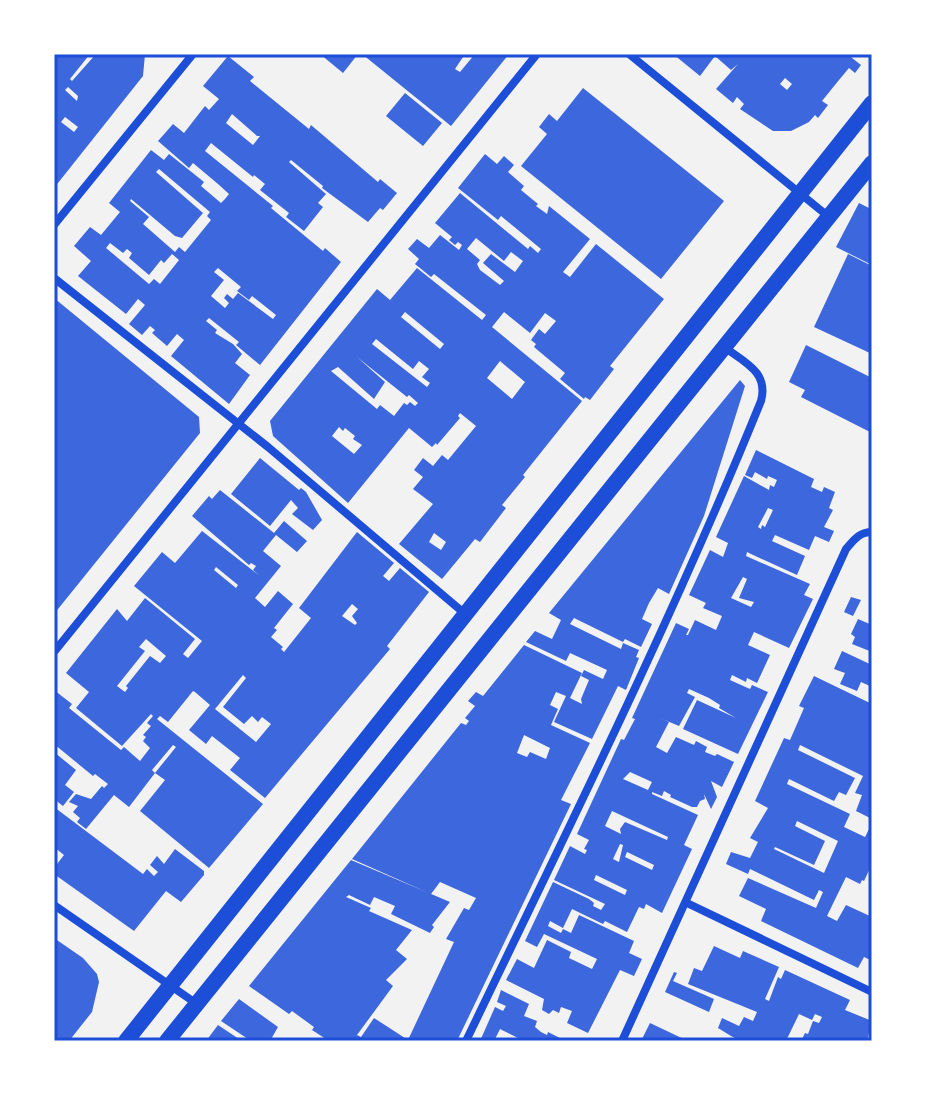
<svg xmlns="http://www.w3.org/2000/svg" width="926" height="1095" font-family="'DM Sans',sans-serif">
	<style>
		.building { fill: #3d67dc; fill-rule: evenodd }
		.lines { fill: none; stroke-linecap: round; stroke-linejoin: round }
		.minor { stroke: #1d4ed8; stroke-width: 8 }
		.secondary { stroke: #1d4ed8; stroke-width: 16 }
		.neatline { fill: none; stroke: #1d4ed8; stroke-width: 3 }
	</style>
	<rect width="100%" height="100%" fill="#f2f2f2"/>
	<path class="building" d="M 54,54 L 90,54 L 70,79 L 72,81 L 96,54 L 145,54 L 143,76 L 54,188 ZM 68,87 L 78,96 L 77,101 L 65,90 ZM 65,117 L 78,127 L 74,132 L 61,122 Z
		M 320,54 L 358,54 L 343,73 Z
		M 362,54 L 465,54 L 455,69 L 460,72 L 475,54 L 509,54 L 451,126 Z
		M 673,54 L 847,54 L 861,65 L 855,73 L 849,68 L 839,80 L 822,101 L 828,105 L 818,118 L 815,115 L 809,122 L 791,131 L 773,131 L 740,109 L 744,104 L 737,97 L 733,103 L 716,89 L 738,64 L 731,70 L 715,56 L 700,76 ZM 785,78 L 792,84 L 787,90 L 780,84 Z
		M 228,56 L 254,77 L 250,81 L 309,129 L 311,125 L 378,182 L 380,179 L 397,193 L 383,210 L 380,208 L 368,222 L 322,188 L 323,186 L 291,160 L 289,162 L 326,194 L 318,203 L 323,207 L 304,231 L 286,217 L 289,213 L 260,190 L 265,184 L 254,175 L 253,177 L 211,143 L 205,151 L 273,206 L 271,208 L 323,251 L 325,248 L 341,262 L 260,365 L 236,345 L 239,342 L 209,318 L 206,321 L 217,330 L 215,333 L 233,344 L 242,354 L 235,363 L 250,375 L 229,404 L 171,356 L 184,340 L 177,334 L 167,346 L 152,333 L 155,330 L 150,326 L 142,335 L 129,324 L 145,305 L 138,299 L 126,314 L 78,276 L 91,261 L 74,246 L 90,227 L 101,235 L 120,212 L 109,203 L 151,150 L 164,160 L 169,154 L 204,182 L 201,186 L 221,203 L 225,199 L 229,194 L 218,184 L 193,163 L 189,168 L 158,141 L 173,124 L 184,133 L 205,106 L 209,110 L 219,99 L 203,86 ZM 232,114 L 257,136 L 260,136 L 253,145 L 226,123 ZM 159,169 L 210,212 L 207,216 L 211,220 L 185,252 L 179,247 L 175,252 L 143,224 L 149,217 L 130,201 L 131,199 L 175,236 L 182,238 L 203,213 L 156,172 ZM 110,243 L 123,253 L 127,249 L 132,253 L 129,258 L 149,275 L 161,260 L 164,263 L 172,254 L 179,260 L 160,284 L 154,279 L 149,284 L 106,248 ZM 218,268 L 241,287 L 237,291 L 249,300 L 252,296 L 276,315 L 273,319 L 238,293 L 233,299 L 227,294 L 224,298 L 229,303 L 225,308 L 211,296 L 224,280 L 214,272 Z
		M 583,88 L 724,201 L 661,279 L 521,166 L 547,134 L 539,127 L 549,114 L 557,121 Z
		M 405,93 L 442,123 L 423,146 L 386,116 Z
		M 485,154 L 497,164 L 504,156 L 514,165 L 508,172 L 524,186 L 521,190 L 538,204 L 536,206 L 547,214 L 549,206 L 590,239 L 563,272 L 570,277 L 596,244 L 664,299 L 610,366 L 614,369 L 590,400 L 585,397 L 584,399 L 560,379 L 565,373 L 534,347 L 536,344 L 531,340 L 539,329 L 545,334 L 556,321 L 545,313 L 530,333 L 504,312 L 492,327 L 582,401 L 523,475 L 525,477 L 502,505 L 506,508 L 480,542 L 475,539 L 442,579 L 399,544 L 433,504 L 413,489 L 423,477 L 414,470 L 423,458 L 433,466 L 442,455 L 448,460 L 476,426 L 460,413 L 458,416 L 460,418 L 437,445 L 436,443 L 432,447 L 409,428 L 348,503 L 273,436 L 270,421 L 377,289 L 390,300 L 417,268 L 482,320 L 486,315 L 434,274 L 431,277 L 415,264 L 419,259 L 408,249 L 417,239 L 429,248 L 440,235 L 459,250 L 462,245 L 458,242 L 455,245 L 449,240 L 452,237 L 435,223 L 460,193 L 528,249 L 530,246 L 538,253 L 541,249 L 501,216 L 498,220 L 458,188 ZM 476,238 L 504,261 L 511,252 L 523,261 L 515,272 L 491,254 L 483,263 L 504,281 L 500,285 L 480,270 L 477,264 L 480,260 L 467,249 ZM 405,312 L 444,344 L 440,349 L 401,317 ZM 376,339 L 413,369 L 419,361 L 429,369 L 422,377 L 430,383 L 427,387 L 372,344 ZM 357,357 L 407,397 L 409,395 L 418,403 L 415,406 L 410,402 L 407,405 L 404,403 L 394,416 L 380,405 L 377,409 L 331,371 L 338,367 L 374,399 L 385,382 ZM 500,361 L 525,382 L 512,399 L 487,378 ZM 339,427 L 343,431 L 345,428 L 355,436 L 353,439 L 362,445 L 354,454 L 332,436 ZM 434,533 L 446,542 L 441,550 L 429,542 Z
		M 859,203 L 869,208 L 872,204 L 872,265 L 836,247 Z
		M 848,254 L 872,266 L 872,354 L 814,327 Z
		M 54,298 L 199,417 L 200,433 L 54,614 Z
		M 806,345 L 872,378 L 872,433 L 801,397 L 805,390 L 789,382 Z
		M 740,380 L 745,386 L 704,516 L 669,594 L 658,588 L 649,603 L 642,619 L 652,624 L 641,647 L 625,639 L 623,642 L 574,618 L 570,624 L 621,649 L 623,643 L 639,650 L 636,657 L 639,658 L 626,690 L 618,686 L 592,739 L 554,722 L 566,696 L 556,692 L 550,705 L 558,709 L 551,725 L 590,743 L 561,800 L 571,804 L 457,1041 L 329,1041 L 312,1030 L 314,1027 L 292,1011 L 289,1014 L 249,986 L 351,860 L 450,902 L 432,925 L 434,927 L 430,933 L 391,914 L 395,906 L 374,897 L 370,905 L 349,895 L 346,897 L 371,908 L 369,911 L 412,930 L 396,950 L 407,959 L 386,980 L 393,986 L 357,1035 L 361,1037 L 374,1018 L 408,1040 L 454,942 L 446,939 L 464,908 L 469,910 L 476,898 L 440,882 L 431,894 L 352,859 L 461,723 L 466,725 L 469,721 L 465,718 L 475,706 L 468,701 L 476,692 L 483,696 L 524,645 L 582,673 L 570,698 L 582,704 L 581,699 L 589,680 L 581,676 L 584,670 L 603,679 L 607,670 L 570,653 L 566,661 L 526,642 L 535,631 L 552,639 L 561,620 L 549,613 ZM 524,735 L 550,748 L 546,759 L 530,752 L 527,757 L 517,753 Z
		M 756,450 L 814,479 L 811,487 L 822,492 L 824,487 L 835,492 L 829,508 L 833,510 L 824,527 L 834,531 L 829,542 L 815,536 L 809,550 L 775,535 L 772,541 L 805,556 L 797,575 L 751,554 L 747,552 L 746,556 L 810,584 L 804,595 L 813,599 L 789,648 L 754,632 L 748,645 L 770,655 L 757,683 L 747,678 L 746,682 L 732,675 L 730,680 L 750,689 L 752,685 L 768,692 L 738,754 L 683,729 L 697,700 L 736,718 L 719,708 L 720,705 L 709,698 L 689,689 L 687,693 L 695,697 L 679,726 L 660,718 L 669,722 L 656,747 L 667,753 L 676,737 L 694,745 L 696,741 L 707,747 L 705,752 L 715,756 L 717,754 L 734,762 L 722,787 L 711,781 L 717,797 L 711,809 L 704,794 L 705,799 L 700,801 L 697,807 L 692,807 L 670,797 L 671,795 L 664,791 L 662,796 L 652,792 L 652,794 L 698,815 L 684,845 L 692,849 L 662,913 L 646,904 L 644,909 L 639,907 L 627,932 L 605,921 L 603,924 L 572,909 L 563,928 L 550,921 L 548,926 L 561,933 L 563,929 L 571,933 L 579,915 L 634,941 L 629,953 L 642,959 L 634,976 L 620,970 L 588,1033 L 567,1023 L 572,1011 L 561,1007 L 559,1013 L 553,1010 L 549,1014 L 542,1010 L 544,999 L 506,980 L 517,959 L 534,968 L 547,940 L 571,952 L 569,958 L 592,969 L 597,959 L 544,934 L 537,947 L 525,941 L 553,882 L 589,899 L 594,903 L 593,906 L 601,910 L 605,904 L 554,880 L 570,846 L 585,854 L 587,850 L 584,849 L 589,840 L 577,834 L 621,739 L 624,740 L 635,719 L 632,718 L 676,623 L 689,629 L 686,635 L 688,635 L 695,620 L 716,630 L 722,616 L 703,608 L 706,603 L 689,595 L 710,550 L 723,557 L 728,543 L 716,537 L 744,476 L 769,490 L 770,485 L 774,487 L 777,480 L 768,476 L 767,479 L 755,472 L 752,478 L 745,475 ZM 768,508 L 773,510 L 765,527 L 762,525 L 761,529 L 758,527 ZM 743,577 L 747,579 L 739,598 L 754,602 L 751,607 L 731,598 ZM 630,772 L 652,782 L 648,790 L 623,779 ZM 612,811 L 668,837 L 667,840 L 625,822 L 620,829 L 621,834 L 605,826 ZM 620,844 L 623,845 L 619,862 L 613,859 ZM 627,852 L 654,865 L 652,870 L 625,857 ZM 596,875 L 627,890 L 625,895 L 594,880 Z
		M 260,458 L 299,490 L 301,488 L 306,492 L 322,520 L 313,530 L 292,514 L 298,508 L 291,500 L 270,526 L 231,494 Z
		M 220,490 L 274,533 L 284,521 L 307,541 L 297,552 L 276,535 L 263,551 L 281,566 L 255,598 L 265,607 L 278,591 L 293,604 L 274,628 L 277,630 L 271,637 L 283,647 L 281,649 L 284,652 L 311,618 L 299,608 L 357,532 L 394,563 L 383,576 L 389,581 L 400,568 L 429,592 L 387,646 L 390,649 L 265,798 L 230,770 L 240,758 L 212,736 L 206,744 L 189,730 L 210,705 L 195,692 L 193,691 L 168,722 L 160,716 L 157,719 L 263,804 L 209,868 L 140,811 L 165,780 L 155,773 L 176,747 L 173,745 L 152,770 L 155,773 L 129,807 L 114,795 L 86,829 L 77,822 L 80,818 L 73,812 L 78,806 L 69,802 L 76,794 L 91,799 L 102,786 L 104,788 L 108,784 L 95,774 L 93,776 L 54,744 L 54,690 L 72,704 L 69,708 L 121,750 L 124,747 L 140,761 L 150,748 L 143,741 L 146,737 L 143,735 L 151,726 L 147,723 L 153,716 L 151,714 L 122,746 L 76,708 L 89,692 L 66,673 L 117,609 L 127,621 L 145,598 L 195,639 L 183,654 L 188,658 L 202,641 L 134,586 L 162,552 L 175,563 L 202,531 L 260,576 L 253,570 L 256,566 L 251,563 L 249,565 L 192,516 L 209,496 L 212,499 ZM 216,567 L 238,585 L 236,588 L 214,570 ZM 352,604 L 358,609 L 352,616 L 357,623 L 355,625 L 342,616 ZM 146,639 L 166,656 L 160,663 L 150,656 L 126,686 L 128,688 L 125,692 L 117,686 L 145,651 L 139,647 ZM 243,675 L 246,678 L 223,707 L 244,724 L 252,716 L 258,722 L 262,717 L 271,724 L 256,742 L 215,709 Z
		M 851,597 L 861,600 L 853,616 L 844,612 Z
		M 858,619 L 872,625 L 872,652 L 852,644 L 855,637 L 851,634 Z
		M 842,651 L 872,665 L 872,687 L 861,682 L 857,691 L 840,684 L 845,673 L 834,669 Z
		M 814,676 L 872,704 L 872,819 L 856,811 L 862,795 L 855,793 L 863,776 L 800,745 L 798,750 L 855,778 L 846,795 L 839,792 L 834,801 L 789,779 L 787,784 L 850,814 L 844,827 L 865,837 L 872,823 L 872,864 L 864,881 L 862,880 L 860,884 L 846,877 L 827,916 L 837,921 L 846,905 L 872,917 L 872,961 L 864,957 L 858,968 L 761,921 L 766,909 L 739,896 L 748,878 L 816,908 L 823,892 L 819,890 L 814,900 L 750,869 L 748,874 L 726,864 L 731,852 L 750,858 L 758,842 L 750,838 L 768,808 L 755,801 L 784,738 L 790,740 L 804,708 L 799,706 ZM 797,821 L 838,841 L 824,873 L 774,849 L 775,847 L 814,865 L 825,841 L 795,826 Z
		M 54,752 L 76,770 L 65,785 L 74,792 L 63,806 L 54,799 Z
		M 54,807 L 143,874 L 147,869 L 154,876 L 158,872 L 150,865 L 157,856 L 164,864 L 175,849 L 204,871 L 204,875 L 181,902 L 166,891 L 134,931 L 54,874 L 54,868 L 64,855 L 54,847 Z
		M 54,938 L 83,958 L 97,974 L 99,982 L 92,1012 L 69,1041 L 54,1041 Z
		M 714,946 L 740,958 L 743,951 L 779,967 L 765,999 L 769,1001 L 778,977 L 781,979 L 785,970 L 850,1000 L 845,1010 L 872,1021 L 867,1041 L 801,1041 L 805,1033 L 808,1034 L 813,1021 L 819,1023 L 822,1017 L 815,1014 L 812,1020 L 799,1014 L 786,1041 L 741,1041 L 731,1036 L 718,1028 L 722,1018 L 739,1026 L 744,1017 L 753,1021 L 757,1012 L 688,984 L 694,968 L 702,971 Z
		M 674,972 L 677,973 L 673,981 L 714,999 L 709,1012 L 665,992 Z
		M 501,990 L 529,1004 L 524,1016 L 537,1021 L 535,1027 L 541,1032 L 547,1035 L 548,1032 L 566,1041 L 517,1041 L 518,1038 L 500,1029 L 494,1041 L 480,1041 L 495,1007 L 503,1011 L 506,1006 L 497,1002 Z
		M 239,999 L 278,1027 L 270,1041 L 251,1041 L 221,1021 Z
		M 650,1023 L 688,1041 L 641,1041 Z
		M 218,1025 L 242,1041 L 206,1041 Z"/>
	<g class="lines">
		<path class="minor" d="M 629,54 L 829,217
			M 54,225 L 193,54
			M 54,278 L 268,447 L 464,613
			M 54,652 L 537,54
			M 687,903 L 872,992
			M 54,905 L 197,1004
			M 466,1041 C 568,829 673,618 761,401 C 769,372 744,362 724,347
			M 622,1041 L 846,549 C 854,540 859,532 872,532"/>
		<path class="secondary" d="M 126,1041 L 872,103
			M 167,1041 L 872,163"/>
	</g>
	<rect width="926" height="1095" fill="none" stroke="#ffffff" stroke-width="112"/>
	<rect x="56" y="56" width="814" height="983" class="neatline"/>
</svg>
